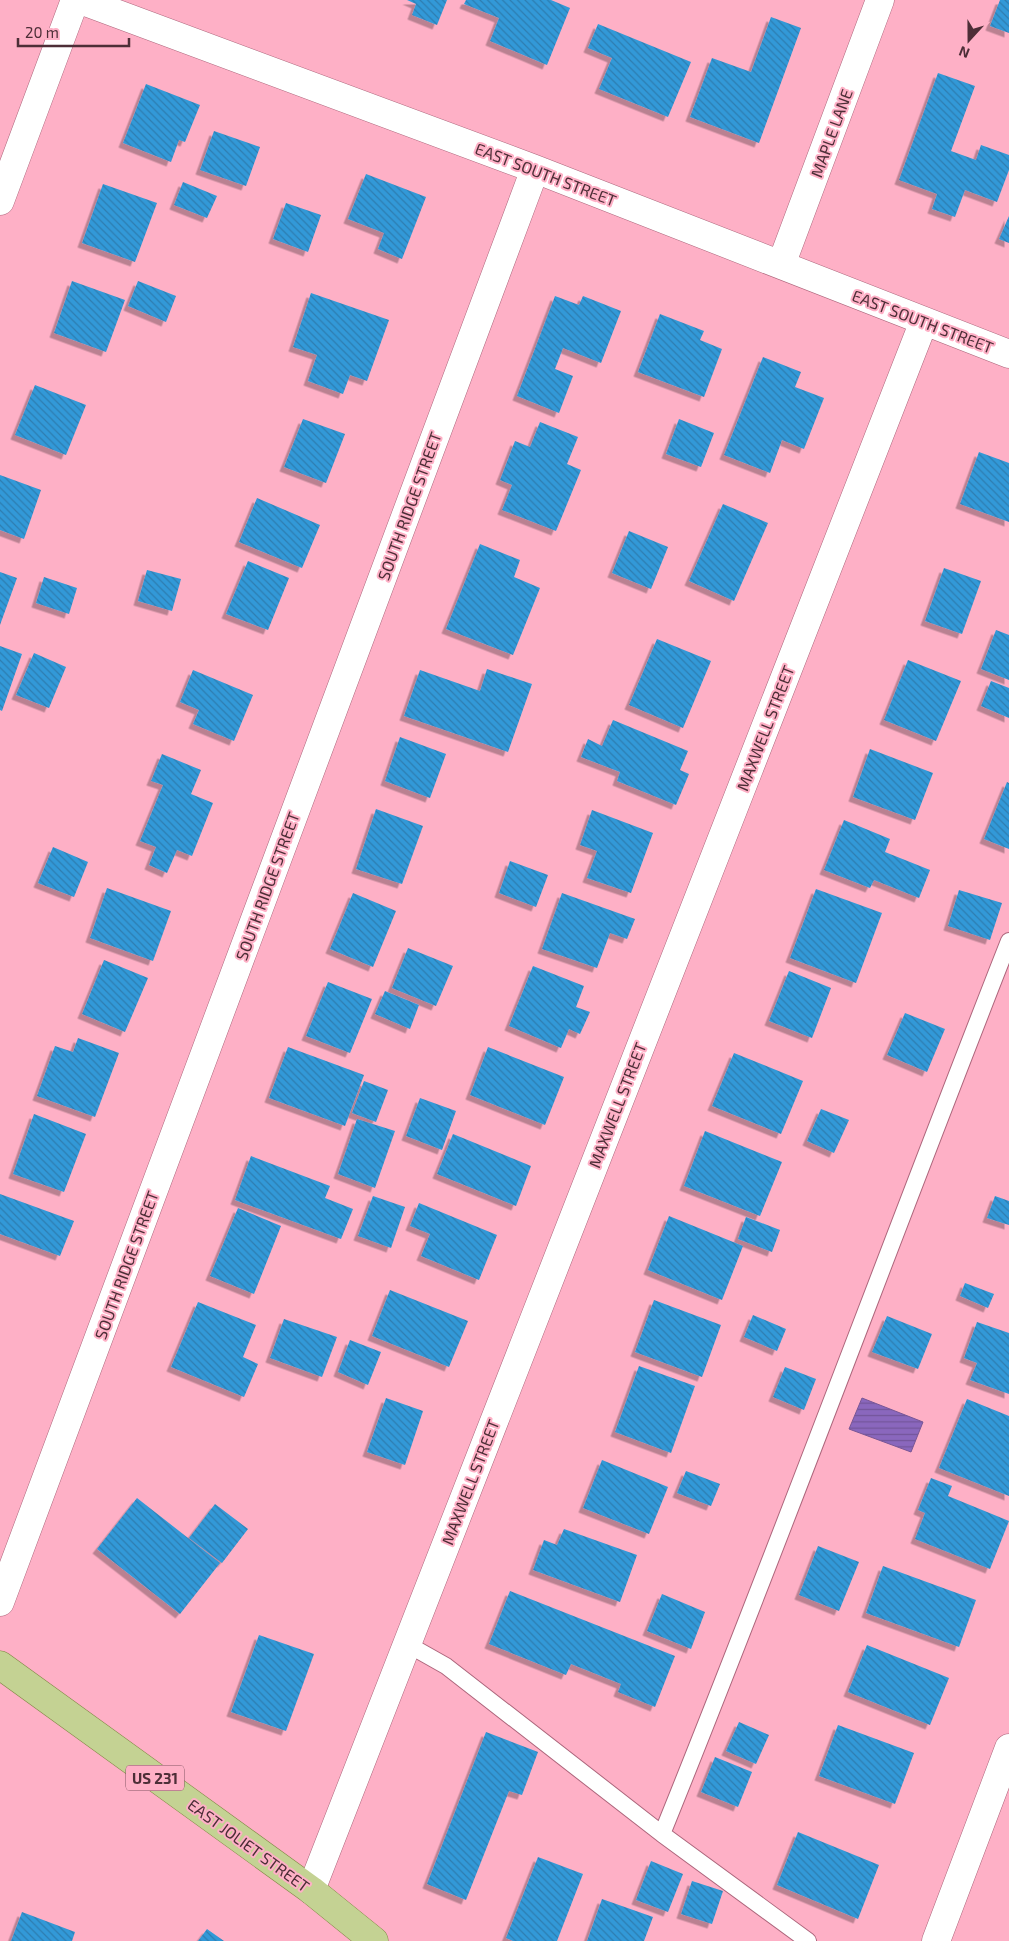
<svg xmlns="http://www.w3.org/2000/svg" width="1009" height="1941" font-family="'Exo 2',sans-serif">
	<style>
		.water { fill: url(#water-rules); stroke: #785695 }
		.building { fill: url(#building-back-hatch); filter: url(#shadow) }
		.lines { fill: none; stroke-linecap: round; stroke-linejoin: round }
		.lane-casing { stroke: #ad667c; stroke-width: 18 }
		.street-casing { stroke: #ad667c; stroke-width: 29 }
		.primary-casing { stroke: #808544; stroke-width: 29 }
		.lane { stroke: #fff; stroke-width: 16 }
		.street { stroke: #fff; stroke-width: 28 }
		.primary { stroke: #c4d293; stroke-width: 28 }
		.labels { text-anchor: middle; dominant-baseline: central; stroke-width: 4; stroke-linejoin: round; paint-order: stroke }
		.shield { fill: #feb0c6; stroke: #825562; stroke-width: 1 }
		.shield-label { font-size: 15px; font-weight: bold; fill: #4d2e37 }
		.street-label { font-size: 16px; fill: #4d2e37; stroke: #feb0c6 }
	</style>
	<defs>
		<pattern id="water-rules" width="6" height="5" patternUnits="userSpaceOnUse" patternTransform="scale(1.25)"><rect width="6" height="5" fill="#8a67bd"/><path d="M0 2.5h6" fill="none" stroke="#73559a"/></pattern>
		<pattern id="building-back-hatch" width="6" height="6" patternUnits="userSpaceOnUse" patternTransform="scale(1.25)"><rect width="6" height="6" fill="#3299d8"/><path d="M-1 5l2 2M0 0l6 6M5-1l2 2" fill="none" stroke="#2d7db0"/></pattern>
		<filter id="shadow"><feDropShadow dx="-4.5" dy="4.5" stdDeviation="0" flood-color="#0004"/></filter>
	</defs>
	<rect width="100%" height="100%" fill="#feb0c6"/>
	<path class="water" d="M 862,1398 L 923,1422 L 911,1452 L 849,1429 Z"/>
	<path class="building" d="M 407,0 L 447,0 L 437,25 L 412,15 L 416,4 Z
		M 466,0 L 551,0 L 570,8 L 547,65 L 490,41 L 499,18 L 464,4 Z
		M 1000,0 L 1009,0 L 1009,33 L 990,26 Z
		M 771,17 L 801,28 L 759,143 L 690,117 L 712,58 L 751,72 Z
		M 598,24 L 691,62 L 668,117 L 599,89 L 612,58 L 588,48 Z
		M 938,73 L 975,86 L 951,151 L 976,160 L 981,145 L 1009,155 L 1009,170 L 997,202 L 965,190 L 955,217 L 932,209 L 937,194 L 899,180 Z
		M 146,84 L 200,105 L 185,142 L 179,140 L 171,162 L 123,143 Z
		M 214,131 L 260,147 L 246,186 L 200,170 Z
		M 366,174 L 426,197 L 402,259 L 378,249 L 384,233 L 348,219 Z
		M 183,182 L 217,196 L 207,218 L 174,205 Z
		M 103,184 L 157,203 L 135,262 L 82,243 Z
		M 286,203 L 321,215 L 308,252 L 273,239 Z
		M 1009,216 L 1009,243 L 999,239 Z
		M 72,281 L 125,300 L 106,352 L 54,333 Z
		M 138,281 L 176,296 L 166,322 L 128,306 Z
		M 311,293 L 389,320 L 367,381 L 350,375 L 343,394 L 308,381 L 317,355 L 293,347 Z
		M 555,296 L 579,305 L 583,296 L 621,311 L 601,363 L 563,348 L 555,369 L 573,376 L 559,413 L 517,396 Z
		M 660,314 L 704,331 L 700,340 L 722,349 L 704,397 L 638,372 Z
		M 763,357 L 801,372 L 795,387 L 824,398 L 804,449 L 782,440 L 770,473 L 724,455 Z
		M 35,385 L 86,405 L 66,455 L 15,435 Z
		M 303,419 L 345,434 L 326,483 L 284,467 Z
		M 679,419 L 714,433 L 701,467 L 666,454 Z
		M 540,422 L 578,437 L 567,464 L 581,470 L 556,531 L 502,510 L 512,485 L 500,480 L 515,441 L 530,447 Z
		M 979,452 L 1009,463 L 1009,522 L 960,504 Z
		M 0,475 L 41,490 L 24,539 L 0,530 Z
		M 257,498 L 320,525 L 302,568 L 239,542 Z
		M 723,504 L 768,523 L 734,601 L 689,581 Z
		M 629,531 L 668,547 L 651,589 L 612,573 Z
		M 480,544 L 520,560 L 514,577 L 540,588 L 513,655 L 446,629 Z
		M 248,561 L 289,578 L 268,630 L 226,614 Z
		M 944,568 L 981,581 L 962,634 L 925,621 Z
		M 147,570 L 181,579 L 172,611 L 138,601 Z
		M 0,572 L 17,578 L 0,625 Z
		M 44,577 L 77,588 L 69,614 L 36,603 Z
		M 996,630 L 1009,635 L 1009,680 L 981,669 Z
		M 657,639 L 711,661 L 683,728 L 629,705 Z
		M 0,646 L 22,654 L 2,711 L 0,710 Z
		M 34,653 L 66,667 L 49,708 L 16,695 Z
		M 908,660 L 961,681 L 936,741 L 884,720 Z
		M 487,669 L 532,684 L 508,752 L 404,716 L 420,670 L 480,691 Z
		M 193,670 L 253,695 L 234,741 L 193,724 L 199,710 L 180,702 Z
		M 991,681 L 1009,688 L 1009,718 L 981,706 Z
		M 613,720 L 688,751 L 680,770 L 689,774 L 676,805 L 617,781 L 620,772 L 581,757 L 588,739 L 602,746 Z
		M 400,737 L 446,754 L 430,798 L 385,781 Z
		M 870,749 L 933,773 L 915,820 L 853,797 Z
		M 162,754 L 201,770 L 191,794 L 213,803 L 192,856 L 177,850 L 167,873 L 149,865 L 156,847 L 140,841 L 163,785 L 151,781 Z
		M 1007,782 L 1009,783 L 1009,849 L 984,839 Z
		M 376,809 L 423,826 L 402,884 L 356,869 Z
		M 592,810 L 653,833 L 631,893 L 587,878 L 597,851 L 580,845 Z
		M 844,820 L 890,839 L 885,852 L 930,870 L 919,898 L 874,880 L 870,888 L 824,870 Z
		M 53,847 L 88,862 L 74,897 L 38,883 Z
		M 510,861 L 548,875 L 536,907 L 499,893 Z
		M 107,888 L 171,911 L 153,961 L 90,938 Z
		M 816,889 L 882,913 L 856,983 L 790,958 Z
		M 959,890 L 1002,903 L 990,940 L 948,926 Z
		M 353,893 L 396,911 L 373,967 L 330,949 Z
		M 562,893 L 635,919 L 627,939 L 610,933 L 597,968 L 542,949 Z
		M 408,948 L 453,966 L 436,1006 L 392,988 Z
		M 104,960 L 148,978 L 125,1032 L 82,1014 Z
		M 533,966 L 584,986 L 576,1007 L 590,1012 L 580,1034 L 569,1029 L 561,1048 L 509,1026 Z
		M 789,971 L 831,988 L 812,1038 L 769,1021 Z
		M 328,982 L 372,999 L 350,1053 L 306,1036 Z
		M 385,991 L 419,1005 L 410,1029 L 375,1014 Z
		M 905,1013 L 945,1029 L 927,1072 L 887,1055 Z
		M 78,1038 L 119,1053 L 95,1117 L 37,1096 L 55,1046 L 73,1052 Z
		M 288,1047 L 364,1075 L 345,1126 L 269,1098 Z
		M 488,1047 L 564,1077 L 545,1125 L 470,1095 Z
		M 734,1053 L 803,1081 L 781,1134 L 712,1106 Z
		M 364,1081 L 388,1090 L 376,1122 L 352,1113 Z
		M 420,1098 L 456,1111 L 442,1150 L 406,1136 Z
		M 821,1109 L 849,1120 L 834,1153 L 807,1141 Z
		M 34,1114 L 86,1134 L 64,1192 L 13,1174 Z
		M 357,1119 L 395,1131 L 375,1188 L 338,1174 Z
		M 705,1131 L 782,1162 L 760,1216 L 684,1186 Z
		M 453,1134 L 531,1166 L 516,1206 L 437,1174 Z
		M 251,1156 L 330,1186 L 325,1198 L 353,1209 L 341,1239 L 235,1200 Z
		M 0,1194 L 74,1221 L 60,1256 L 0,1234 Z
		M 373,1196 L 405,1207 L 391,1248 L 358,1236 Z
		M 995,1196 L 1009,1201 L 1009,1225 L 987,1218 Z
		M 419,1203 L 497,1235 L 479,1280 L 421,1256 L 430,1234 L 410,1226 Z
		M 238,1208 L 281,1226 L 254,1294 L 210,1276 Z
		M 669,1216 L 743,1246 L 722,1300 L 648,1270 Z
		M 746,1217 L 780,1230 L 772,1252 L 738,1239 Z
		M 965,1283 L 994,1294 L 988,1308 L 960,1296 Z
		M 390,1290 L 468,1321 L 449,1367 L 372,1336 Z
		M 654,1300 L 721,1325 L 702,1377 L 635,1352 Z
		M 198,1302 L 256,1325 L 243,1357 L 258,1364 L 244,1397 L 171,1367 Z
		M 753,1315 L 786,1329 L 777,1351 L 744,1337 Z
		M 887,1316 L 932,1334 L 918,1369 L 872,1352 Z
		M 284,1319 L 337,1337 L 322,1377 L 270,1358 Z
		M 977,1322 L 1009,1333 L 1009,1394 L 970,1380 L 977,1363 L 964,1358 Z
		M 350,1340 L 381,1352 L 368,1385 L 338,1372 Z
		M 639,1366 L 695,1386 L 671,1453 L 615,1432 Z
		M 785,1367 L 816,1379 L 804,1410 L 773,1397 Z
		M 386,1398 L 423,1411 L 405,1465 L 367,1452 Z
		M 967,1399 L 1009,1416 L 1009,1496 L 939,1468 Z
		M 602,1460 L 668,1487 L 649,1534 L 583,1508 Z
		M 686,1471 L 720,1484 L 711,1506 L 677,1493 Z
		M 931,1478 L 952,1486 L 948,1496 L 1009,1521 L 990,1569 L 915,1539 L 925,1513 L 918,1510 Z
		M 137,1498 L 220,1563 L 180,1614 L 97,1549 Z
		M 215,1504 L 248,1529 L 222,1563 L 189,1538 Z
		M 564,1529 L 637,1555 L 620,1602 L 533,1570 L 544,1540 L 557,1545 Z
		M 818,1546 L 859,1562 L 839,1611 L 799,1595 Z
		M 883,1566 L 976,1600 L 959,1647 L 866,1613 Z
		M 510,1591 L 675,1656 L 655,1707 L 618,1692 L 621,1684 L 571,1664 L 566,1675 L 489,1644 Z
		M 662,1594 L 705,1612 L 691,1649 L 647,1631 Z
		M 259,1635 L 314,1654 L 286,1731 L 231,1712 Z
		M 867,1645 L 949,1678 L 930,1725 L 848,1692 Z
		M 739,1722 L 769,1735 L 756,1764 L 726,1751 Z
		M 838,1725 L 914,1753 L 895,1804 L 819,1776 Z
		M 486,1732 L 538,1752 L 522,1795 L 509,1791 L 466,1900 L 427,1884 Z
		M 715,1757 L 752,1772 L 738,1807 L 701,1792 Z
		M 798,1832 L 879,1865 L 858,1919 L 777,1885 Z
		M 538,1857 L 583,1874 L 557,1941 L 513,1941 L 506,1938 Z
		M 651,1861 L 683,1874 L 668,1912 L 636,1900 Z
		M 692,1881 L 723,1891 L 712,1924 L 681,1914 Z
		M 602,1899 L 653,1917 L 644,1941 L 587,1941 Z
		M 22,1912 L 75,1932 L 72,1941 L 11,1941 Z
		M 207,1929 L 224,1941 L 198,1941 Z"/>
	<g class="lines">
		<g class="lane-casing">
			<path id="lane" d="M 407,1644 L 446,1666 L 662,1834 L 808,1941
				M 662,1834 C 782,1538 892,1238 1009,941"/>
		</g>
		<g class="street-casing">
			<path id="street" d="M 80,0 L 535,169 L 1009,354
				M 0,201 L 75,0
				M 781,265 L 880,0
				M 0,1602 L 535,169
				M 311,1890 L 924,321
				M 936,1941 L 1009,1748"/>
		</g>
		<g class="primary-casing">
			<path id="primary" d="M 0,1665 L 311,1890 L 374,1941"/>
		</g>
		<use href="#lane" class="lane"/>
		<use href="#street" class="street"/>
		<use href="#primary" class="primary"/>
	</g>
	<g class="labels">
		<rect class="shield" x="126" y="1765.5" width="58" height="25" rx="4"/>
		<g class="shield-label">
			<text x="155" y="1778">US 231</text>
		</g>
		<g class="street-label">
			<text transform="translate(831 133) rotate(-70)">MAPLE LANE</text>
			<text transform="translate(546 174) rotate(21)">EAST SOUTH STREET</text>
			<text transform="translate(923 321) rotate(21)">EAST SOUTH STREET</text>
			<text transform="translate(409 506) rotate(-70)">SOUTH RIDGE STREET</text>
			<text transform="translate(765 728) rotate(-69)">MAXWELL STREET</text>
			<text transform="translate(267 886) rotate(-70)">SOUTH RIDGE STREET</text>
			<text transform="translate(617 1105) rotate(-69)">MAXWELL STREET</text>
			<text transform="translate(126 1265) rotate(-70)">SOUTH RIDGE STREET</text>
			<text transform="translate(470 1482) rotate(-69)">MAXWELL STREET</text>
			<text transform="translate(249 1845) rotate(36)">EAST JOLIET STREET</text>
		</g>
	</g>
	<g transform="translate(969 40) rotate(201)" stroke="#feb0c6" stroke-width="4" paint-order="stroke">
	<path d="M0-4L9 19L0 12L-9 19Z" fill="#4d2e37"/>
	<text y="-8" font-size="14" font-weight="bold" text-anchor="middle" fill="#4d2e37">N</text>
	</g>
	<path d="M18 38v8h111v-8" fill="none" stroke="#4d2e37" stroke-width="2.5"/>
	<text x="25" y="38" font-size="15" fill="#4d2e37" stroke="#feb0c6" stroke-width="4" paint-order="stroke">20 m</text>
</svg>
